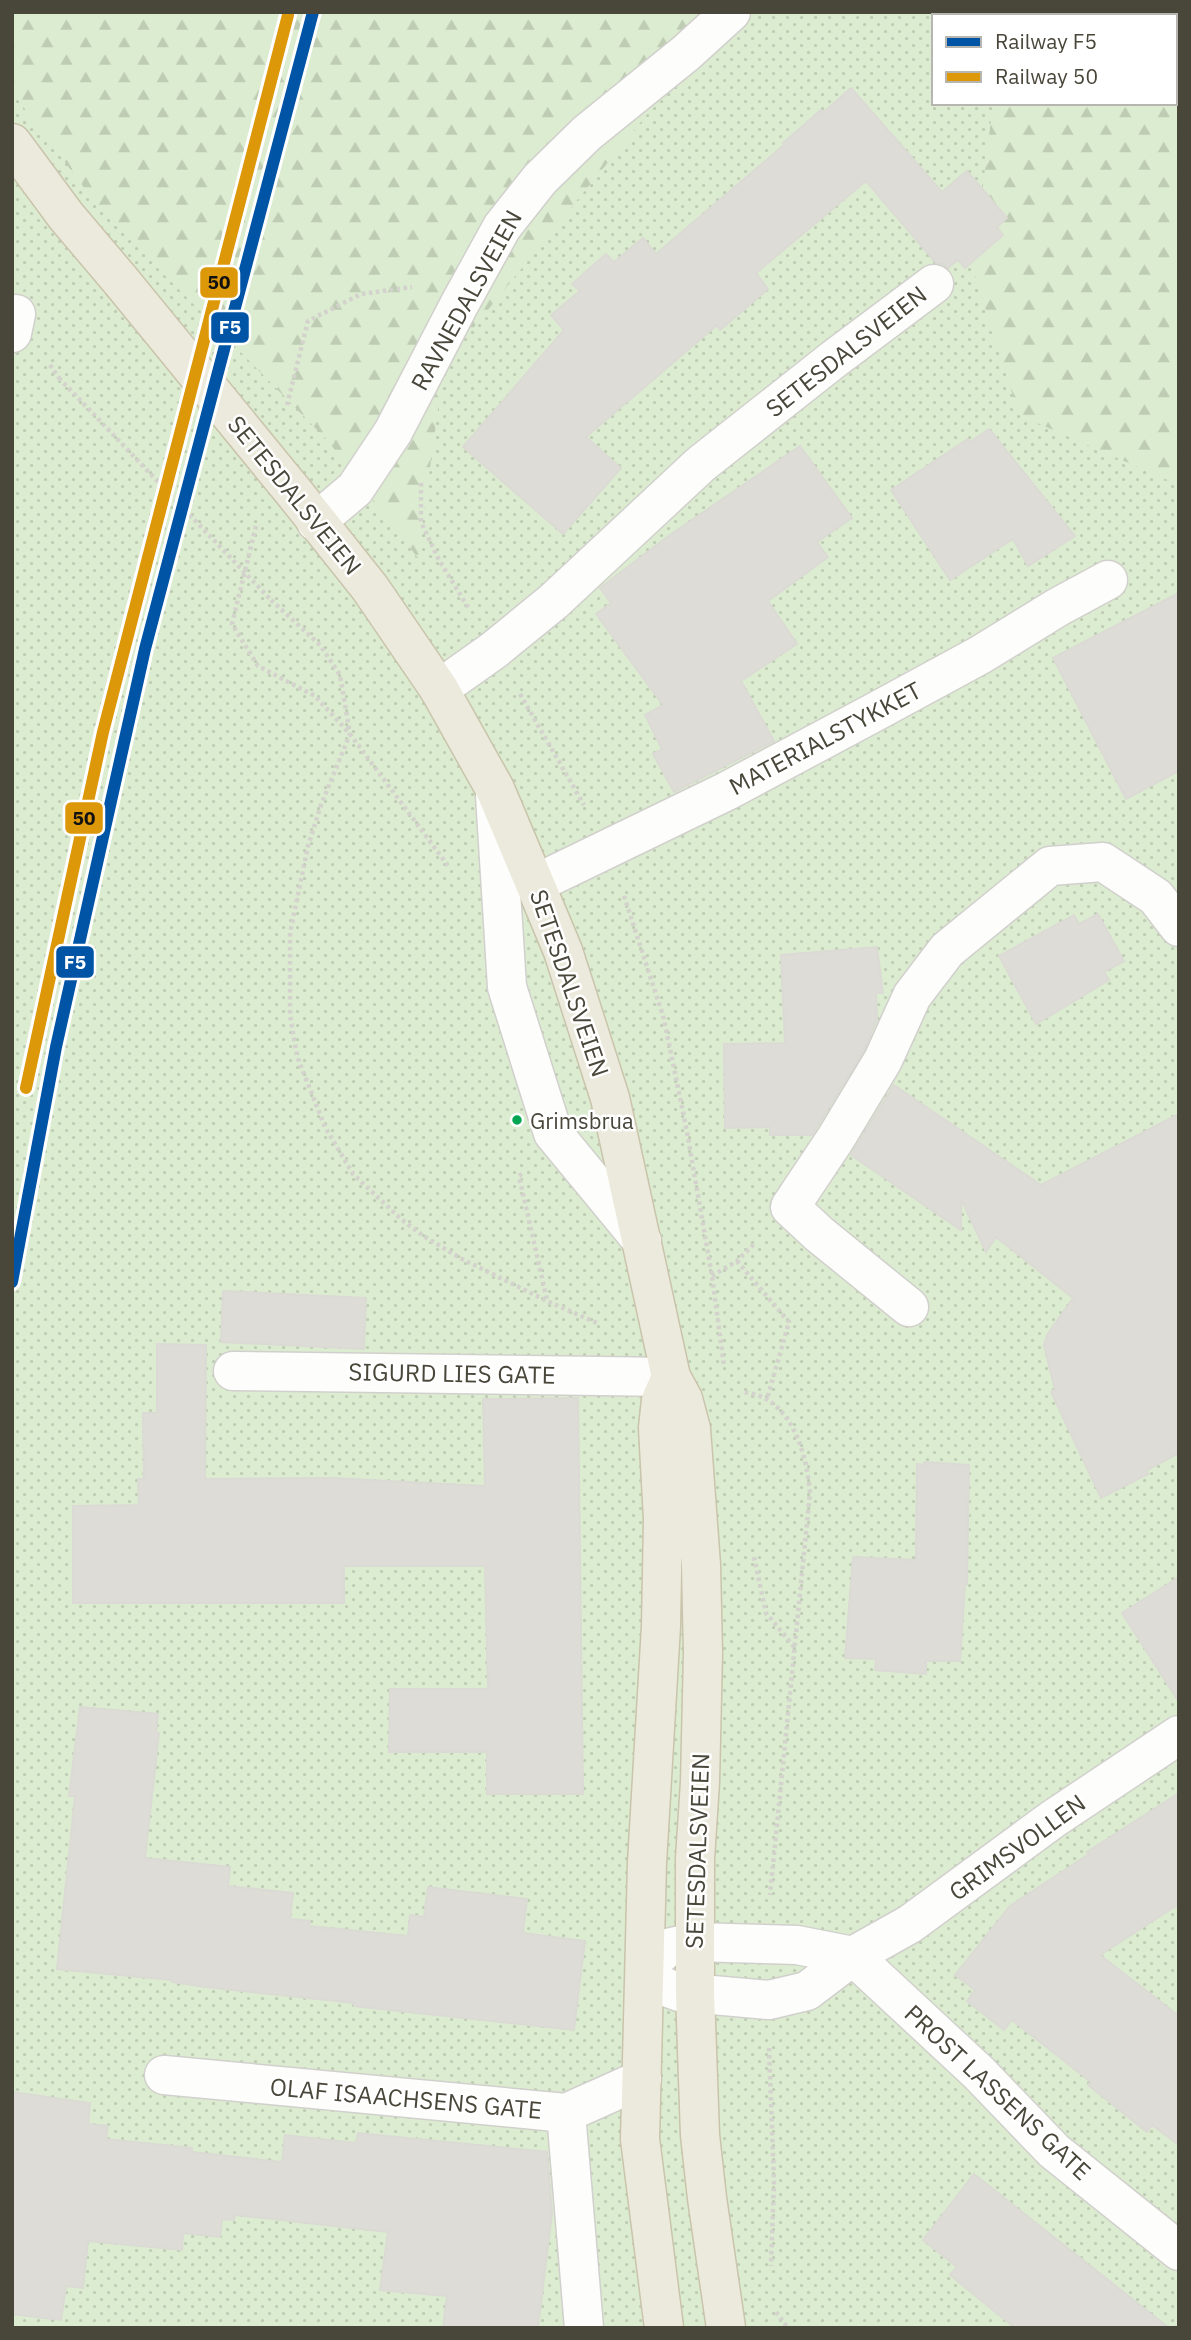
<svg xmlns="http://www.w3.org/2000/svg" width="1191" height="2340" font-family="'IBM Plex Sans',sans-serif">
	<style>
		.grass { fill: url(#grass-dots); fill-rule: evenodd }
		.forest { fill: url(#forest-firs) }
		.building { fill: #dddcd6; stroke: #dbdad4; stroke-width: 2 }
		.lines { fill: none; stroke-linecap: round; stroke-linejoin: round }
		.minor-casing { stroke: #d1d0cc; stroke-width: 41 }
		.highway-casing { stroke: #c9c4ab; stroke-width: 41 }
		.path { stroke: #d3d2cc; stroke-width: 4.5; stroke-dasharray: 3.5 3.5; stroke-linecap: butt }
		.minor { stroke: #fdfdfc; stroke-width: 38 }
		.highway { stroke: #eceadc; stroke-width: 38 }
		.highway-bridge-casing { stroke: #c9c4ab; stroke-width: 41; stroke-linecap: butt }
		.path-bridge { stroke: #d3d2cc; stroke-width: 4.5; stroke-dasharray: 3.5 3.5; stroke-linecap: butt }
		.highway-bridge { stroke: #eceadc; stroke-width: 38 }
		.rail-1-casing { stroke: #fff; stroke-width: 18 }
		.rail-2-casing { stroke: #fff; stroke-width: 18 }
		.rail-1 { stroke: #0054a6; stroke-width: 12 }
		.rail-2 { stroke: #dd9809; stroke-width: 12 }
		.bus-dot { fill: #00a651; stroke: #fff; stroke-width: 2.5 }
		.labels { text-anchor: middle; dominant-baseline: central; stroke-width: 5; stroke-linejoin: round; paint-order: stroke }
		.bus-label { font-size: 22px; fill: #49463a; stroke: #fff; text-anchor: start }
		.street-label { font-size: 24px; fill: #49463a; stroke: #fff }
		.line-badge { stroke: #fff; stroke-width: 2.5 }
		.badge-label { font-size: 19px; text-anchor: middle; font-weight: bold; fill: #fff }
		.pale-badge-label { font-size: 19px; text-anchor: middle; font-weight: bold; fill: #111 }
	</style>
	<defs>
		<pattern id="grass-dots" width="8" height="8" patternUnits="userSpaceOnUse" patternTransform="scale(1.75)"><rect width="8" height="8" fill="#dcecd0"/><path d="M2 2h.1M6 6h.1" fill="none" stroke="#beccb3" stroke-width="1.8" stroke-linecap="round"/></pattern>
		<pattern id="forest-firs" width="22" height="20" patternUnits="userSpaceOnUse" patternTransform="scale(1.75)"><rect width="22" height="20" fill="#dcecd0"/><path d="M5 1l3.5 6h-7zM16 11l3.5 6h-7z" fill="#beccb3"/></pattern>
	</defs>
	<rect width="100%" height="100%" fill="#f3f3ee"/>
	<path class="grass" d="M 12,12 L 1179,12 L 1179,2328 L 12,2328 ZM 934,16 L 1175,16 L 1175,103 L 934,103 Z"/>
	<path class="forest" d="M 12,12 L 752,12 L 649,112 L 444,364 L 418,558 L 328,441 L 101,210 L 12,92 Z
		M 1005,12 L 1179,12 L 1179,485 L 1019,415 L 973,269 L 993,103 L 1175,103 L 1175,16 L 1004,16 Z"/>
	<path class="building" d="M 851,88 L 942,192 L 967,171 L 1007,218 L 997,227 L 1003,235 L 965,268 L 958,260 L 948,268 L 943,264 L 936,263 L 866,181 L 756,273 L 768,289 L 720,330 L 717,325 L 586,437 L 621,468 L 563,534 L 463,447 L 564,330 L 551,315 L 580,291 L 572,284 L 606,254 L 614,262 L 643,238 L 656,254 L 784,145 L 783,143 L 821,110 L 824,112 Z
		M 989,429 L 1075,536 L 1028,566 L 1013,539 L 950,580 L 891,490 L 968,439 L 970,442 Z
		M 800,446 L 852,518 L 817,542 L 828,557 L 768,601 L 797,644 L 741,681 L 774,741 L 674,792 L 653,754 L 662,749 L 645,715 L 663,705 L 596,614 L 611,603 L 600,588 L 667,537 Z
		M 1179,593 L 1179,771 L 1126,799 L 1053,658 Z
		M 1098,914 L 1124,961 L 1104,972 L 1109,980 L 1036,1024 L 999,956 L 1074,915 L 1079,924 Z
		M 877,947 L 883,993 L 876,993 L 877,1019 L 864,1050 L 812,1135 L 770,1135 L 770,1127 L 725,1128 L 724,1044 L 785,1043 L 781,955 Z
		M 894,1085 L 1041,1185 L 1179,1114 L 1179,1453 L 1147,1470 L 1148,1474 L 1101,1498 L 1051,1392 L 1055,1390 L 1044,1345 L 1047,1335 L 1073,1298 L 996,1237 L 986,1252 L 961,1199 L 961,1230 L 851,1155 Z
		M 223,1291 L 366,1298 L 364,1349 L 221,1342 Z
		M 157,1344 L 206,1345 L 205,1479 L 332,1478 L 485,1486 L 483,1399 L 578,1398 L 583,1794 L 487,1794 L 487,1752 L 389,1752 L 390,1689 L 488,1689 L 485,1566 L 344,1566 L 344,1603 L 73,1603 L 73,1506 L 139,1505 L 138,1479 L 144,1479 L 143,1413 L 157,1413 Z
		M 924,1462 L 969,1465 L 967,1584 L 965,1584 L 960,1661 L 926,1661 L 926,1674 L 875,1670 L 876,1659 L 845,1658 L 853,1557 L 916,1560 L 917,1464 L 924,1465 Z
		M 1179,1577 L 1179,1702 L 1122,1613 Z
		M 80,1707 L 158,1714 L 156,1732 L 159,1733 L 145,1858 L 230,1867 L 228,1886 L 293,1893 L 290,1919 L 310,1921 L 309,1926 L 408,1936 L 410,1915 L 424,1917 L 428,1887 L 527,1899 L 523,1933 L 585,1941 L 574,2030 L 354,2006 L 354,2003 L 206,1987 L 172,1982 L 172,1980 L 57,1969 L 75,1796 L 69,1796 Z
		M 1179,1793 L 1179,1904 L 1100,1955 L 1179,2016 L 1179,2145 L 1152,2125 L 1147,2132 L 1088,2085 L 1091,2082 L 1012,2020 L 1004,2030 L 967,2001 L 975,1990 L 955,1975 L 1010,1906 L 1089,1854 L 1087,1852 Z
		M 12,2092 L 90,2103 L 88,2124 L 108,2126 L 106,2139 L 192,2148 L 192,2152 L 282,2162 L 285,2135 L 356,2143 L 358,2133 L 547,2152 L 552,2213 L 538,2328 L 443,2328 L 447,2296 L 380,2290 L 388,2232 L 235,2215 L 234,2220 L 222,2219 L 220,2237 L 183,2233 L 182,2250 L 88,2241 L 83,2288 L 66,2286 L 61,2320 L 12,2314 Z
		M 974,2174 L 1022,2212 L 1169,2328 L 1015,2328 L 950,2275 L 957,2267 L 923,2240 Z"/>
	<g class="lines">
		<g class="minor-casing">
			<path id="minor" d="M 12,333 L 16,314
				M 316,522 L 355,489 L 393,432 L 459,305 L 502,227 L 540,179 L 587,133 L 686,53 L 731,12
				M 439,689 L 494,650 L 554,601 L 701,464 L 834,359 L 934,284
				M 495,795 L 507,987 L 553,1133 L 642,1241
				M 535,884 L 727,791 L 873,713 L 980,655 L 1058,607 L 1108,580
				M 909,1307 L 819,1234 L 790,1207 L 836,1138 L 883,1060 L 912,996 L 947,950 L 1050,866 L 1103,862 L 1156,897 L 1179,927
				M 233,1371 L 671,1377
				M 853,1956 L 797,1945 L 694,1942 L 667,1948 L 645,1967 L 657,1984 L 679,1992 L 769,2000 L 807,1991 L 853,1956 L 910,1924 L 1053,1819 L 1179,1735
				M 853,1956 L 979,2073 L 1054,2151 L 1179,2251
				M 164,2075 L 566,2113 L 642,2079
				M 566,2113 L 584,2328"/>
		</g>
		<g class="highway-casing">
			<path id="highway" d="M 12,143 L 66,216 L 121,281
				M 296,495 L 370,588 L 439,689 L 495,789 L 535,884 L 563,951 L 610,1098 L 671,1377 L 683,1399 L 691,1429 L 701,1565 L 703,1653 L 700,1782 L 695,1859 L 695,1993 L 700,2135 L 707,2198 L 726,2328
				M 664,2328 L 640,2139 L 647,1863 L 661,1626 L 663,1519 L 658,1428 L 661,1400 L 671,1377"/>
		</g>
		<path class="path" d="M 50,365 L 59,378
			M 287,405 L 308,321 L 361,294 L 412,287
			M 421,483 L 421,522 L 439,560 L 469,609
			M 256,526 L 232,624 L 258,666 L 315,696 L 350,734 L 449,867
			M 271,600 L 320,645 L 340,675 L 350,734 L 321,805 L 308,846 L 290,933 L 290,1015 L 297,1056 L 325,1127 L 353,1174 L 401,1219 L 422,1235 L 460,1258 L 547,1301 L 597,1323
			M 520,694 L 584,805
			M 624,896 L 664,1019 L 687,1132 L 712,1276 L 724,1366
			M 522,1174 L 519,1176 L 547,1300
			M 737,1261 L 789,1322 L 767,1399
			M 712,1276 L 737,1261 L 755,1243
			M 745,1392 C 751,1394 760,1395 766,1399 C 797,1417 807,1460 810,1493 L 770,1895
			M 754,1557 L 766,1613 L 796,1649
			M 769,2048 L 774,2182 L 771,2266
			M 776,2312 L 788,2328"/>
		<use href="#minor" class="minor"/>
		<use href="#highway" class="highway"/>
		<g class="highway-bridge-casing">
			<path id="highway-bridge" d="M 121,281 L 296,495"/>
		</g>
		<path class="path-bridge" d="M 59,378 L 271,600"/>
		<use href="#highway-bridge" class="highway-bridge"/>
		<g class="rail-1-casing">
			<path id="rail-1" d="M 12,1282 L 56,1047 L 145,649 L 313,12"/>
		</g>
		<g class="rail-2-casing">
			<path id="rail-2" d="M 26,1088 L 103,732 L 288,15"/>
		</g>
		<use href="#rail-1" class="rail-1"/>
		<use href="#rail-2" class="rail-2"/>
	</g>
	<circle class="bus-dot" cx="517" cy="1120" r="6"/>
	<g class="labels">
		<g class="bus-label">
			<text x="530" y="1120">Grimsbrua</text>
		</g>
		<g class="street-label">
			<text transform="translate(466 300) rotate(-61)">RAVNEDALSVEIEN</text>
			<text transform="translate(846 351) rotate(-38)">SETESDALSVEIEN</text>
			<text transform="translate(295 495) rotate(51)">SETESDALSVEIEN</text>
			<text transform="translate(825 738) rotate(-28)">MATERIALSTYKKET</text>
			<text transform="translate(570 983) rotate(71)">SETESDALSVEIEN</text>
			<text transform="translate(452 1373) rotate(1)">SIGURD LIES GATE</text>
			<text transform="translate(1017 1847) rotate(-36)">GRIMSVOLLEN</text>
			<text transform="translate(697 1851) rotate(-88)">SETESDALSVEIEN</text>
			<text transform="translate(998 2092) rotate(43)">PROST LASSENS GATE</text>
			<text transform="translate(406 2098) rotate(5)">OLAF ISAACHSENS GATE</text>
		</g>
	</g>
	<g class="line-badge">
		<rect x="199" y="266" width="40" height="33" rx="7" fill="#dd9809"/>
		<rect x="210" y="311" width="40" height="33" rx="7" fill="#0054a6"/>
		<rect x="64" y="801" width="40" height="34" rx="7" fill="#dd9809"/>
		<rect x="55" y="945" width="40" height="34" rx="7" fill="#0054a6"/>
	</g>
	<g class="badge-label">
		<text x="230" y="334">F5</text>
		<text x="75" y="969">F5</text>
	</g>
	<g class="pale-badge-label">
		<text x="219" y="289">50</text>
		<text x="84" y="825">50</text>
	</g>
	<rect width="1191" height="2340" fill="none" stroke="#49463a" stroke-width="28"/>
	<rect x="932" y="14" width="245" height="91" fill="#ffffff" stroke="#b6b5b0" stroke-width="2"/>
	<rect x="946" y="37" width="35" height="10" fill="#0054a6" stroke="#b6b5b0" stroke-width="2"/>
	<text x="995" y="49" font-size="21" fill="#49463a">Railway F5</text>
	<rect x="946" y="72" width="35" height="10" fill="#dd9809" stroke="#b6b5b0" stroke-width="2"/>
	<text x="995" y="84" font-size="21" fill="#49463a">Railway 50</text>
</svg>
